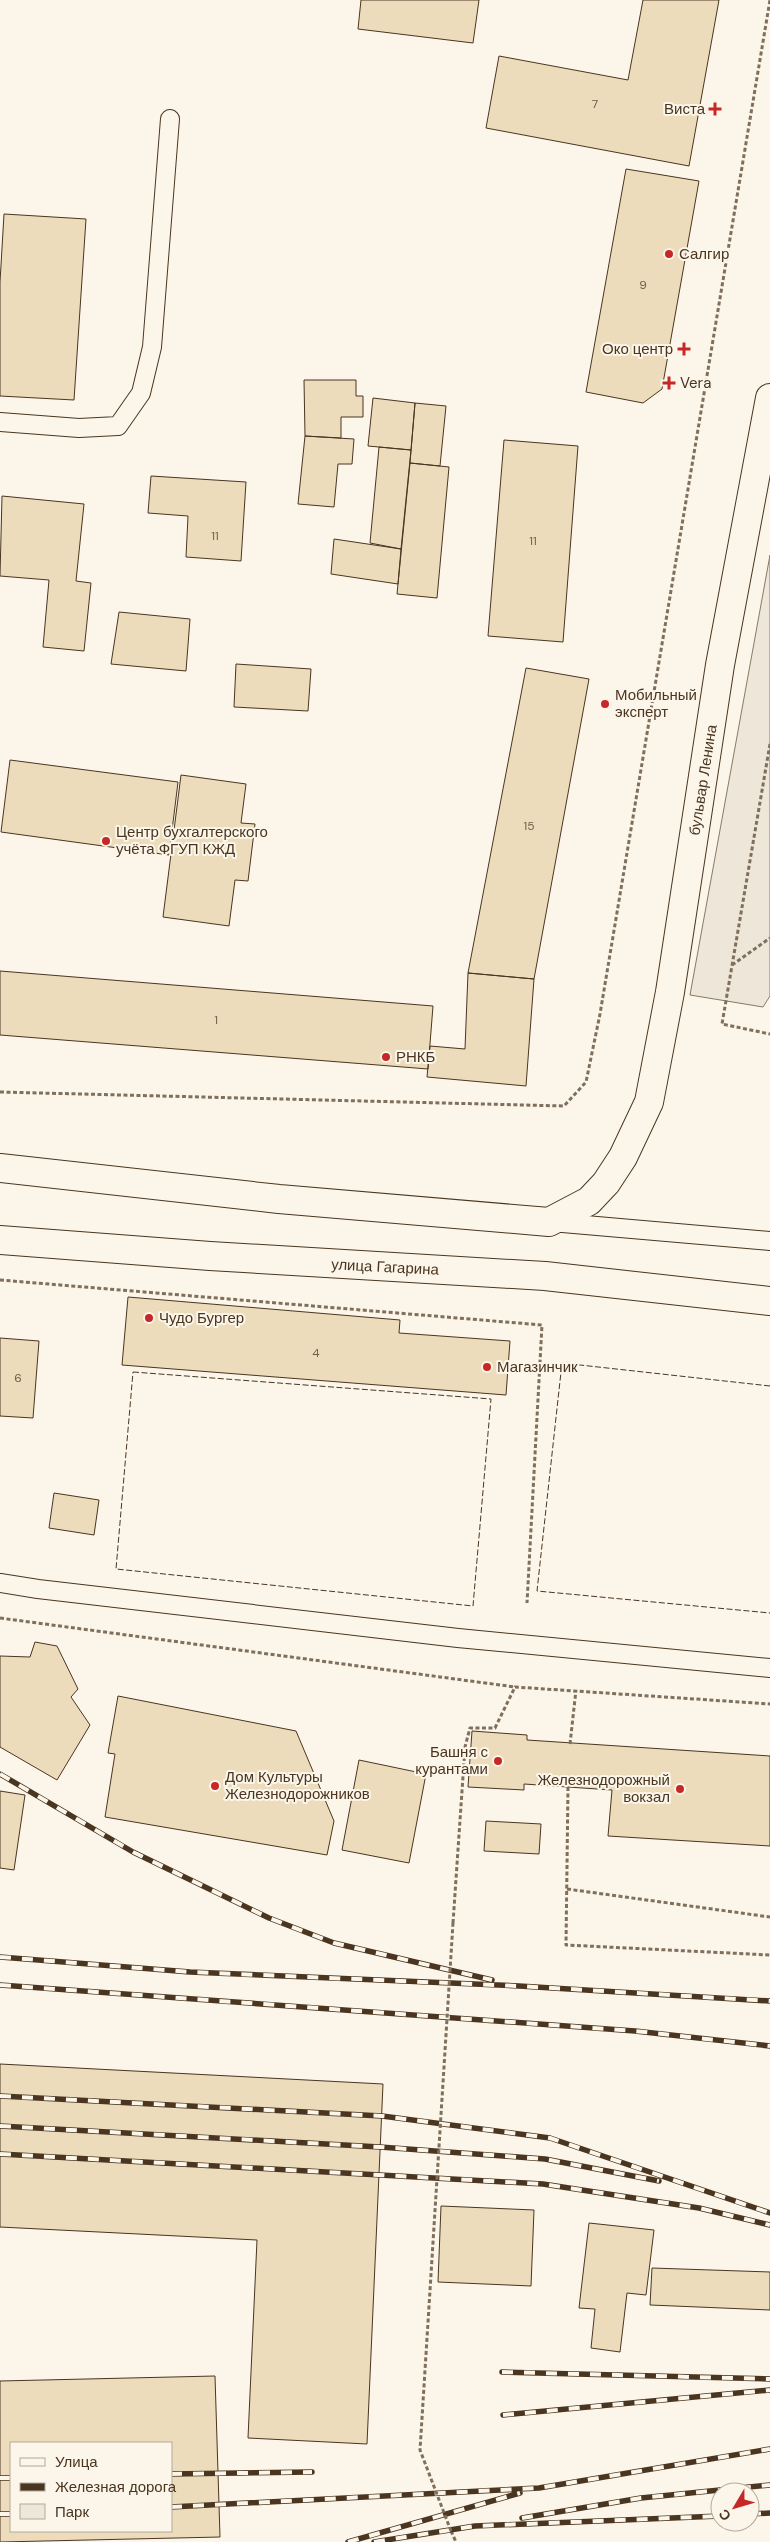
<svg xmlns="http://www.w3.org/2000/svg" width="770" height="2542" font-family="'DM Sans',sans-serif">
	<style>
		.green { fill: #ede6d9; stroke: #887966 }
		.building { fill: #ecdcbc; stroke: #4a3520; fill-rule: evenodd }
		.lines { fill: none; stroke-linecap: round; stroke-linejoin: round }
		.service-casing { stroke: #4a3520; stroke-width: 20 }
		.primary-casing { stroke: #4a3520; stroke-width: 30 }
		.path { stroke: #7f6f5c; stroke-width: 3; stroke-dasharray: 4 2.5; stroke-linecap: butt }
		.service { stroke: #fbf6e9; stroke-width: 18 }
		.primary { stroke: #fbf6e9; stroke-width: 28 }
		.rail-casing { stroke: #4a3520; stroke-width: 5.5 }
		.rail { stroke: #fbf6e9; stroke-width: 4; stroke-dasharray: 11; stroke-linecap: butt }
		.path-bridge { stroke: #7f6f5c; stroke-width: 3; stroke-dasharray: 4 2.5; stroke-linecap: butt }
		.fence { stroke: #4a3520; stroke-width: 1; stroke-dasharray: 6 2.5; stroke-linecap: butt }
		.poi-dot { fill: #c62828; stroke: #fbf6e9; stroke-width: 2 }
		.labels { text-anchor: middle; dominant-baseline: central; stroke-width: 4; stroke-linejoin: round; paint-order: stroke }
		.number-label { font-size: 12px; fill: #725f47 }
		.poi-label { font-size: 15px; fill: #4a3520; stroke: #fbf6e9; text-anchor: start }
		.street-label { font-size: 15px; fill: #4a3520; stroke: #fbf6e9 }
	</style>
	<rect width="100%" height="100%" fill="#fbf6e9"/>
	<path class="green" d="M 770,555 L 770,996 L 763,1007 L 690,995 Z"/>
	<path class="building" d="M 361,0 L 479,0 L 473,43 L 358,29 Z
		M 643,0 L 719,0 L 689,166 L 486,128 L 499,56 L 628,80 Z
		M 626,169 L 699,181 L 662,389 L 643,403 L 586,392 Z
		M 4,214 L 86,219 L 74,400 L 0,396 L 0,282 Z
		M 304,380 L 356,380 L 356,396 L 363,396 L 363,417 L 341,417 L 341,438 L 305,436 Z
		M 373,398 L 415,403 L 411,450 L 368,446 Z
		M 415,403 L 446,406 L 440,466 L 410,463 Z
		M 305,436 L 354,439 L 352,464 L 338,464 L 334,507 L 298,504 Z
		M 504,440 L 578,446 L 563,642 L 488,636 Z
		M 379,447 L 411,450 L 401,549 L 370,543 Z
		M 410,463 L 449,467 L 437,598 L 397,594 Z
		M 151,476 L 246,482 L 241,561 L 186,557 L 188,516 L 148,513 Z
		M 2,496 L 84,504 L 76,581 L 91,583 L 84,651 L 43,647 L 49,580 L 0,576 Z
		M 334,539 L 401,549 L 398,584 L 331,574 Z
		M 119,612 L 190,619 L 186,671 L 111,664 Z
		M 236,664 L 311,669 L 308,711 L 234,707 Z
		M 526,668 L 589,679 L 534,979 L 468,973 Z
		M 10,760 L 178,782 L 169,855 L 1,832 Z
		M 181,775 L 246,784 L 241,823 L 255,824 L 248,881 L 235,880 L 229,926 L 163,917 Z
		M 0,971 L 433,1006 L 428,1069 L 0,1035 Z
		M 468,973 L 534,979 L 526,1086 L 427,1077 L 430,1046 L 465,1049 Z
		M 128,1297 L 400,1320 L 399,1333 L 510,1341 L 506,1395 L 122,1365 Z
		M 0,1338 L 39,1341 L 33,1418 L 0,1416 Z
		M 54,1493 L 99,1500 L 94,1535 L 49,1528 Z
		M 35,1642 L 57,1646 L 78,1689 L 71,1697 L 90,1725 L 57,1780 L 0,1747 L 0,1656 L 30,1657 Z
		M 118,1696 L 296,1731 L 334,1821 L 327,1855 L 105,1817 L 115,1754 L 108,1753 Z
		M 472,1731 L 527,1735 L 527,1740 L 770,1756 L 770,1846 L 608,1836 L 612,1790 L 524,1784 L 524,1790 L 468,1787 Z
		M 359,1760 L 426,1774 L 409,1863 L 342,1850 Z
		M 0,1791 L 25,1795 L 14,1870 L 0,1868 Z
		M 486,1821 L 541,1824 L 539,1854 L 484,1851 Z
		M 0,2064 L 383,2084 L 367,2444 L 248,2438 L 257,2240 L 0,2227 Z
		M 441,2206 L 534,2210 L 531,2286 L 438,2282 Z
		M 589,2223 L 654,2230 L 646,2295 L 627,2293 L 620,2352 L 591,2348 L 595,2309 L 579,2308 Z
		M 652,2268 L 770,2272 L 770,2310 L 650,2305 Z
		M 215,2376 L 220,2537 L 0,2542 L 0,2381 ZM 11,2443 L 171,2443 L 171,2531 L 11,2531 Z"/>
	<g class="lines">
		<g class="service-casing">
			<path id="service" d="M 0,422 L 79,428 L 118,426 L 141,393 L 152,347 L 170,119
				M 551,1222 L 770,1241
				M 0,1583 L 38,1589 L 458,1638 L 770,1668"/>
		</g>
		<g class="primary-casing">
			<path id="primary" d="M 0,1168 L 279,1199 L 549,1222 L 589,1201 L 606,1183 L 623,1157 L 649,1102 L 670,992 L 720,665 L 770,398
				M 0,1240 L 210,1256 L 545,1276 L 770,1301"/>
		</g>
		<path class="path" d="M 770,744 L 722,1024 L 770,1034
			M 732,965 L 770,938
			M 0,1092 L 564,1106 L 586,1082 L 600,1014 L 770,0
			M 0,1280 L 542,1325 L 527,1603
			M 0,1618 L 515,1687
			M 570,1744 L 576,1690
			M 568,1787 L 566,1945 L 770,1955
			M 567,1889 L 770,1917
			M 453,1923 L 465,1747 L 470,1728 L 495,1728 L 515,1687 L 770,1704
			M 451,2531 L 456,2542"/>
		<use href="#service" class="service"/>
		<use href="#primary" class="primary"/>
		<g class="rail-casing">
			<path id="rail" d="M 0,1774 L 133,1852 L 269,1918 L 334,1943 L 492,1980
				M 0,1957 L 190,1972 L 519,1986 L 770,2001
				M 0,1985 L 635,2031 L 770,2046
				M 0,2096 L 382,2116 L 550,2138 L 770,2213
				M 0,2126 L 380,2147 L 545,2159 L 659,2181
				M 0,2154 L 543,2184 L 699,2208 L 770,2225
				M 502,2372 L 770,2379
				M 503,2415 L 770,2390
				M 171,2474 L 312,2472
				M 0,2478 L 11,2478
				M 171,2507 L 539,2488 L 770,2449
				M 0,2514 L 11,2514
				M 750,2514 L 770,2513
				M 522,2518 L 641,2498 L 770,2485
				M 348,2542 L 520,2493
				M 374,2542 L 475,2526 L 720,2516"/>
		</g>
		<use href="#rail" class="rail"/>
		<path class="path-bridge" d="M 451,2531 L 420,2450 L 453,1923"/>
		<path class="fence" d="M 133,1372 L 491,1399 L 473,1606 L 116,1569 Z
			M 770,1386 L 562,1363 L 537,1591 L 770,1613"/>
	</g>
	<g class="poi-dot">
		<path d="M712.5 101.5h5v5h5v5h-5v5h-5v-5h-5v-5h5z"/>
		<circle cx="669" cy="254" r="5"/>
		<path d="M681.5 341.5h5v5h5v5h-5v5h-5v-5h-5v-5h5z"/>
		<path d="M666.5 375.5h5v5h5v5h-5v5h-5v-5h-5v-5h5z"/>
		<circle cx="605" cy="704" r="5"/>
		<circle cx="106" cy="841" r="5"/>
		<circle cx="386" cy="1057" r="5"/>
		<circle cx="149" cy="1318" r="5"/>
		<circle cx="487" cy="1367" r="5"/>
		<circle cx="498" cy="1761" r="5"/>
		<circle cx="215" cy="1786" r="5"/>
		<circle cx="680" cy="1789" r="5"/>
	</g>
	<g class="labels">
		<g class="number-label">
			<text x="595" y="104">7</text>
			<text x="643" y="285">9</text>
			<text x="215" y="536">11</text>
			<text x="533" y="541">11</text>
			<text x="529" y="826">15</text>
			<text x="216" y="1020">1</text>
			<text x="316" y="1353">4</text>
			<text x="18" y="1378">6</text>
		</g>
		<g class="poi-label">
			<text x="705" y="109" text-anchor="end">Виста</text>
			<text x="679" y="254">Салгир</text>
			<text x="673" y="349" text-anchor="end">Око центр</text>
			<text x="680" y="383">Vera</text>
			<text x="615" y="695">Мобильный<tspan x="615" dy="17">эксперт</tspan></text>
			<text x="116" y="832">Центр бухгалтерского<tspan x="116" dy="17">учёта ФГУП КЖД</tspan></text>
			<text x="396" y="1057">РНКБ</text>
			<text x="159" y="1318">Чудо Бургер</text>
			<text x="497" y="1367">Магазинчик</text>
			<text x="488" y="1752" text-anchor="end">Башня с<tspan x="488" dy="17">курантами</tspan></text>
			<text x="225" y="1777">Дом Культуры<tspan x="225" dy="17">Железнодорожников</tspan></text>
			<text x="670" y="1780" text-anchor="end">Железнодорожный<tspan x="670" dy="17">вокзал</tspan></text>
		</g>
		<g class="street-label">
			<text transform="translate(703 780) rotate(-81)">бульвар Ленина</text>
			<text transform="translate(385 1267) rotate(3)">улица Гагарина</text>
		</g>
	</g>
	<rect x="10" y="2442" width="162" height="90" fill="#fbf6e9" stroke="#b4a999"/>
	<rect x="20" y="2458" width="25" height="8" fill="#fbf6e9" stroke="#b4a999"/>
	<text x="55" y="2467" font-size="15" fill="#4a3520">Улица</text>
	<rect x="20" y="2483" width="25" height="8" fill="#4a3520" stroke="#b4a999"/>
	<text x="55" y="2492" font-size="15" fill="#4a3520">Железная дорога</text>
	<rect x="20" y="2504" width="25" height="15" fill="#ede6d9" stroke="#b4a999"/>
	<text x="55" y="2517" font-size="15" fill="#4a3520">Парк</text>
	<g transform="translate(735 2507) rotate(232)"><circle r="24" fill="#fbf6e9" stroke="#b4a999"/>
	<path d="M0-4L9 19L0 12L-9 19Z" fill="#c62828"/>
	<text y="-8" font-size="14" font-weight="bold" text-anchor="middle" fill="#4a3520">С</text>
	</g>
</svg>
